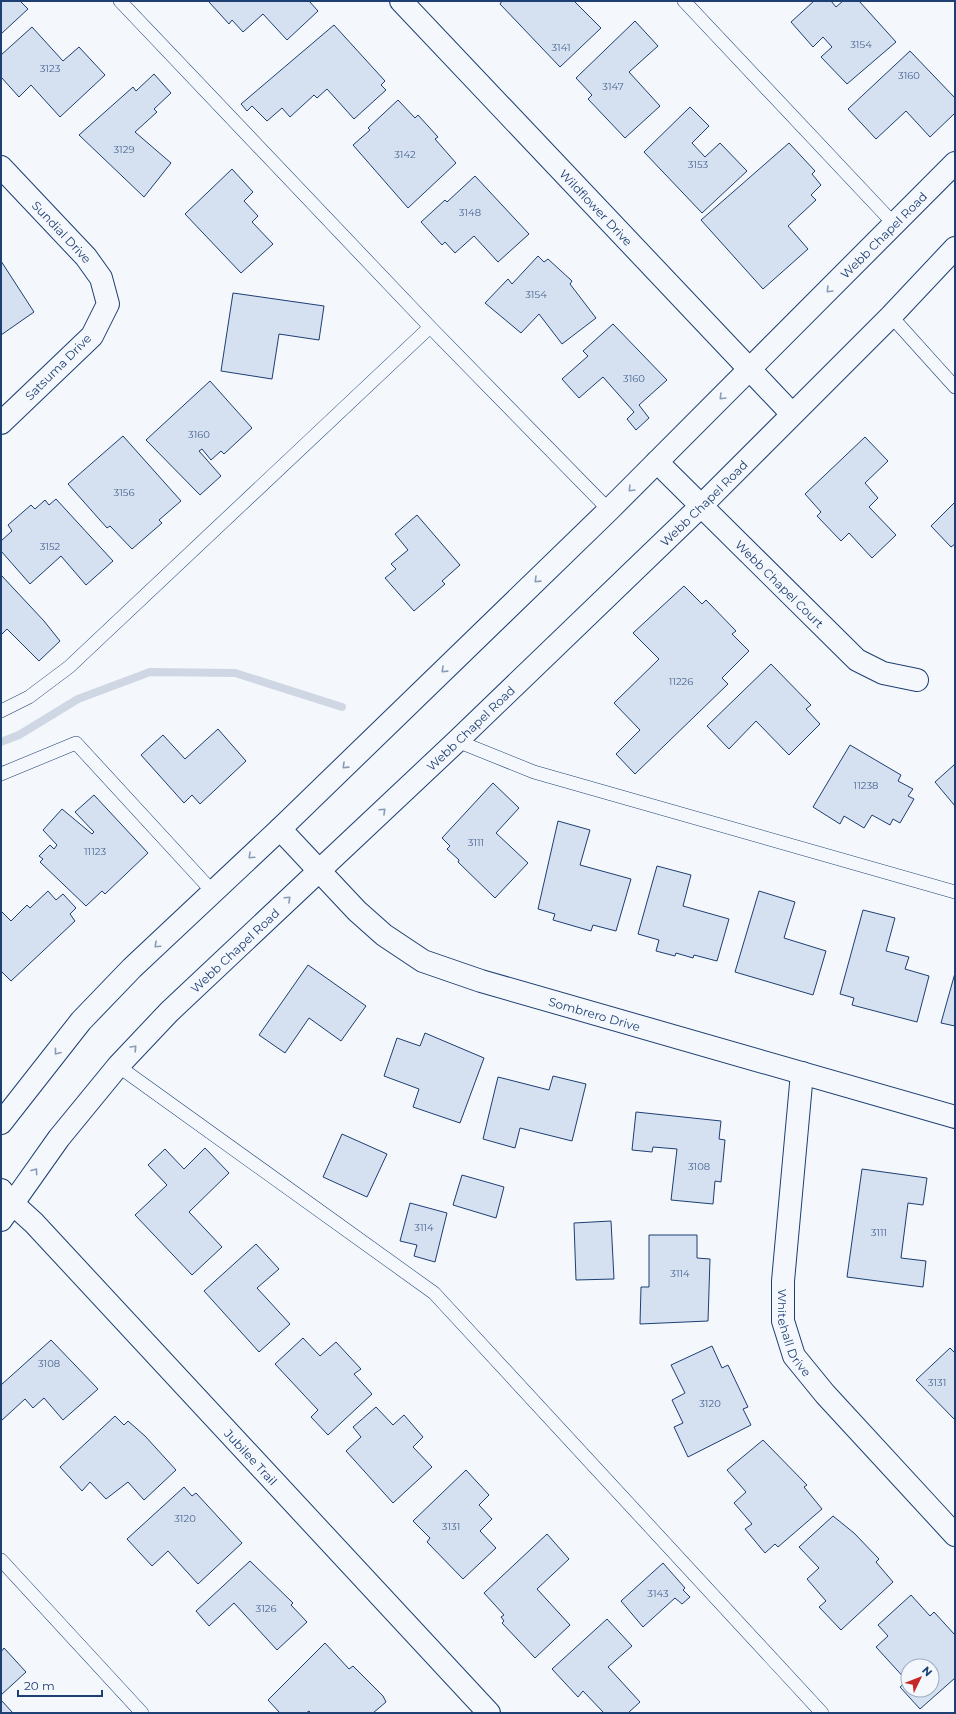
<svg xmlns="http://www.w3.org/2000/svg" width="956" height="1714" font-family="Montserrat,sans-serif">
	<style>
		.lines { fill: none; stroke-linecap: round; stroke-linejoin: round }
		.stream { stroke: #cfd7e4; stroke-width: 8 }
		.building { fill: #d5e0f0; stroke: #1d3f73; fill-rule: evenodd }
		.service-casing { stroke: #1d3f73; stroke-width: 14 }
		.minor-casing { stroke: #1d3f73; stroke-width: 24 }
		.secondary-casing { stroke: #1d3f73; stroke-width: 24 }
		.service { stroke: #f4f7fb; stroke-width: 13 }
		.minor { stroke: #f4f7fb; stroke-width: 22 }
		.secondary { stroke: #f4f7fb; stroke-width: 22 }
		.oneway { stroke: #889bb7 }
		.labels { text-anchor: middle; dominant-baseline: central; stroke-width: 3; stroke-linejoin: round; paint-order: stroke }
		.number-label { font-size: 10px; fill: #4b6792 }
		.street-label { font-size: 12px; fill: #1d3f73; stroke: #f4f7fb }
	</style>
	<rect width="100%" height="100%" fill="#f4f7fb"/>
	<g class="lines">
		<path class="stream" d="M 1,742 L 19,735 L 78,699 L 150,672 L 235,673 L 342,707"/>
	</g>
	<path class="building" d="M 1,1 L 20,1 L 28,9 L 1,34 Z
		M 210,1 L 309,1 L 318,11 L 287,40 L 263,14 L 243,32 L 232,20 L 229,24 L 209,2 Z
		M 502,1 L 574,1 L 601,28 L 560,67 L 500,4 Z
		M 814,1 L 831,1 L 836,7 L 843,1 L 859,1 L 896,42 L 847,84 L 821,57 L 832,47 L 823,37 L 813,47 L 791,22 Z
		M 635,21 L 658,46 L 629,72 L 660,106 L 625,138 L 588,99 L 592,95 L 576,78 Z
		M 334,25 L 385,81 L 381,85 L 386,90 L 354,119 L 327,89 L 317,98 L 314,95 L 290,117 L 282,108 L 267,121 L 252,106 L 247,111 L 241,104 Z
		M 32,27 L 63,61 L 79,47 L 105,75 L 60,117 L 31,85 L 19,97 L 1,77 L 1,55 Z
		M 910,51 L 955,98 L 955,113 L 930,137 L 906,111 L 876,139 L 848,109 Z
		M 154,74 L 171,93 L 154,109 L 157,112 L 135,132 L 171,163 L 144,197 L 79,135 L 133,87 L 136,91 Z
		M 398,100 L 415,118 L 418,115 L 438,137 L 435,139 L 456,163 L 408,208 L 353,145 L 370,130 L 368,128 Z
		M 690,107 L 709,126 L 692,143 L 705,157 L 720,143 L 747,171 L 702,213 L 644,152 Z
		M 789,143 L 815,171 L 812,174 L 821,185 L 811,195 L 816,200 L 788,226 L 808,249 L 763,289 L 701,220 Z
		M 232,169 L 253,192 L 244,201 L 258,216 L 252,222 L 273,244 L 241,273 L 185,214 Z
		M 475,176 L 529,234 L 498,262 L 474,236 L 455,253 L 445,242 L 442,245 L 421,222 L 445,200 L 447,202 Z
		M 538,256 L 544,262 L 548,259 L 572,281 L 570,284 L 596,318 L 562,344 L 539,314 L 521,333 L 485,303 L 508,279 L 512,284 Z
		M 1,261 L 34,312 L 1,335 Z
		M 233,293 L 324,306 L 319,340 L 279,334 L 272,379 L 221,371 Z
		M 613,324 L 667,380 L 639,405 L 649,418 L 636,430 L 627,419 L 634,412 L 603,377 L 579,398 L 562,379 L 588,356 L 583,351 Z
		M 210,381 L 252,428 L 224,454 L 221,451 L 211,460 L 202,449 L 199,451 L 221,476 L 200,495 L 146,440 Z
		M 123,436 L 181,501 L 159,520 L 162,523 L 132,549 L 110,526 L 107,528 L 68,484 Z
		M 865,437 L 888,461 L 865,483 L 878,498 L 869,507 L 896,535 L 872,558 L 849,533 L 841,541 L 817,516 L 821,512 L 805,494 Z
		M 56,499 L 113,561 L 86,585 L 61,556 L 30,584 L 1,551 L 1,541 L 12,531 L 8,525 L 31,505 L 35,509 L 45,500 L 49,505 Z
		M 955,502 L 955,544 L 951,547 L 931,526 Z
		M 417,515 L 460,565 L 442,581 L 445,584 L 414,611 L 385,578 L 396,569 L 391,564 L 408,550 L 395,534 Z
		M 1,575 L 44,621 L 60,641 L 39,661 L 7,629 L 1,635 Z
		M 684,586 L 702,604 L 706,600 L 736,631 L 732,634 L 749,651 L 722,678 L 728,684 L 635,774 L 616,754 L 640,730 L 614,703 L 659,659 L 633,633 Z
		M 771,664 L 811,705 L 806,709 L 820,724 L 789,755 L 756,721 L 729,749 L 707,726 Z
		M 218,729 L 246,761 L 200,804 L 192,795 L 184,803 L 141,755 L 163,735 L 185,759 Z
		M 850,745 L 901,775 L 898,781 L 913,789 L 908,796 L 914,799 L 900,823 L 893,819 L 890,825 L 872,815 L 864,828 L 844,816 L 840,824 L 813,807 Z
		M 955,764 L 955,806 L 935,782 Z
		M 493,783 L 519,808 L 496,833 L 528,863 L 495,898 L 458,862 L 459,860 L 447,849 L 450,846 L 442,838 Z
		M 94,795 L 148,853 L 105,894 L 102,891 L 86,906 L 40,862 L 43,859 L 39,856 L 50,845 L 54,849 L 57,845 L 43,830 L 62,809 L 92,834 L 94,832 L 75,812 Z
		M 558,821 L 590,830 L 580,865 L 631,879 L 616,931 L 593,925 L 591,931 L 553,920 L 555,914 L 538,909 Z
		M 657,866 L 691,875 L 683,906 L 729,919 L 717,961 L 694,955 L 693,958 L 676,953 L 675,956 L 656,951 L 659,940 L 638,934 Z
		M 48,891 L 56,900 L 63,894 L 76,908 L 70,914 L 75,921 L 11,981 L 1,971 L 1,911 L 11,921 L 27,905 L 30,908 Z
		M 759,891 L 795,902 L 784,938 L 826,951 L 813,995 L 735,972 Z
		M 863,910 L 895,918 L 886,951 L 909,957 L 905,969 L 929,976 L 917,1022 L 852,1005 L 854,998 L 840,994 Z
		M 308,965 L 366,1006 L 341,1041 L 309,1018 L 285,1053 L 259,1035 Z
		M 955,973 L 955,1026 L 941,1023 Z
		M 425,1033 L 484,1058 L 460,1123 L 413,1107 L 419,1089 L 384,1076 L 397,1038 L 420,1046 Z
		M 553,1076 L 586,1084 L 572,1141 L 520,1128 L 515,1148 L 483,1139 L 498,1077 L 549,1090 Z
		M 636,1112 L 721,1121 L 719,1139 L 725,1140 L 721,1182 L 715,1181 L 713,1204 L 671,1200 L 677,1149 L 653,1147 L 652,1152 L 632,1150 Z
		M 342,1134 L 387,1154 L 367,1197 L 323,1177 Z
		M 205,1148 L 229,1173 L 189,1212 L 222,1247 L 192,1275 L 135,1215 L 167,1185 L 148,1165 L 165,1149 L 184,1169 Z
		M 862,1169 L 927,1178 L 923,1205 L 908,1203 L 901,1258 L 926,1261 L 923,1287 L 847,1277 Z
		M 462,1175 L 504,1187 L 496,1218 L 453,1205 Z
		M 410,1203 L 447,1213 L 435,1262 L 414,1256 L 417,1245 L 400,1241 Z
		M 611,1221 L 614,1279 L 576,1280 L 574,1223 Z
		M 649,1235 L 697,1235 L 697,1258 L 710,1259 L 708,1321 L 640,1324 L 641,1287 L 649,1287 Z
		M 256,1244 L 279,1269 L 257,1288 L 290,1324 L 259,1352 L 204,1291 Z
		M 303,1338 L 320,1356 L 336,1342 L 361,1369 L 354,1374 L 372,1394 L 328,1435 L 311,1417 L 318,1410 L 275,1364 Z
		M 51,1340 L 98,1389 L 63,1420 L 44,1398 L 33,1408 L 25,1399 L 1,1421 L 1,1385 Z
		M 712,1346 L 722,1368 L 728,1365 L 748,1407 L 743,1409 L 751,1425 L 688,1457 L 674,1427 L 683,1423 L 672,1400 L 685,1393 L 671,1365 Z
		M 950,1348 L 955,1353 L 955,1420 L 916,1380 Z
		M 376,1407 L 393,1425 L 404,1415 L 423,1437 L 413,1447 L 432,1467 L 393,1503 L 346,1451 L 361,1437 L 353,1427 Z
		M 115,1416 L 124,1425 L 128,1421 L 145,1436 L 176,1470 L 144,1500 L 128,1482 L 106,1499 L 90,1482 L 82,1491 L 60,1467 Z
		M 763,1440 L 807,1485 L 804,1487 L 822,1509 L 778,1547 L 775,1544 L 765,1553 L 745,1529 L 752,1524 L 734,1503 L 746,1492 L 727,1470 Z
		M 466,1470 L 489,1495 L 479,1505 L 492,1519 L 480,1531 L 496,1548 L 463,1579 L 427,1542 L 430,1538 L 413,1521 Z
		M 184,1487 L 192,1496 L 196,1493 L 242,1543 L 198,1584 L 168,1551 L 152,1566 L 127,1539 Z
		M 833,1516 L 854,1533 L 879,1559 L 876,1562 L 893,1582 L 841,1630 L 819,1607 L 826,1601 L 807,1579 L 819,1568 L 799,1547 Z
		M 547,1534 L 569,1559 L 537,1589 L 570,1625 L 535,1658 L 502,1623 L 504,1621 L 501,1617 L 504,1615 L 484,1593 Z
		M 250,1561 L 293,1603 L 291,1605 L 307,1622 L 277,1650 L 234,1603 L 209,1626 L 196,1611 Z
		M 663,1563 L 685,1588 L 683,1590 L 690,1597 L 682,1604 L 675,1598 L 643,1627 L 621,1601 Z
		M 911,1595 L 930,1616 L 934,1612 L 955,1635 L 955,1678 L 920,1709 L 900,1687 L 907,1681 L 876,1647 L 888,1636 L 878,1625 ZM 908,1666 L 932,1666 L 932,1690 L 908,1690 Z
		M 607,1619 L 632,1646 L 608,1667 L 640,1702 L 628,1713 L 604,1713 L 583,1691 L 578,1697 L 552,1669 Z
		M 325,1643 L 349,1669 L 353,1666 L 383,1696 L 386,1702 L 373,1713 L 311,1713 L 309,1711 L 306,1713 L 280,1713 L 268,1700 Z
		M 4,1648 L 26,1672 L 1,1695 L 1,1652 Z
		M 1,1700 L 13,1713 L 1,1713 Z"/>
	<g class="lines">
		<g class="service-casing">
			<path id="service" d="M 120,1 L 430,327 L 609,510
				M 684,1 L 895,225
				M 891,316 L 955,387
				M 1,711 L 29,697 L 69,667 L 430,327
				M 457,741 L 534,772 L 955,892
				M 1,774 L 76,743 L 213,892
				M 118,1066 L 434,1293 L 822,1713
				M 1,1560 L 142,1713"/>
		</g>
		<g class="minor-casing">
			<g id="minor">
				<path id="s1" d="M 401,1 L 792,414"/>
				<path id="s2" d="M 1,167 L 86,257 L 101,278 L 108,304 L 92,336 L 1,423"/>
				<path id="s3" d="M 657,462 L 857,660 L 883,673 L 917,680"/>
				<path id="s4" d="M 280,829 L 357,911 L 384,935 L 423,961 L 481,981 L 955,1117"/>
				<path id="s5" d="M 802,1073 L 783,1281 L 783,1321 L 794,1356 L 825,1394 L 955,1535"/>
				<path id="s6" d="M 1,1190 L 12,1203 L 34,1223 L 489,1713"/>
			</g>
		</g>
		<g class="secondary-casing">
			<g id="secondary">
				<path id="s7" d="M 1,1123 L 81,1021 L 132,968 L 280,829 L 609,510 L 955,163"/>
				<path id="s8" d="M 1,1220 L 59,1138 L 118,1066 L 169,1012 L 457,741 L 701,506 L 891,316 L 955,248"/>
			</g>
		</g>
		<use href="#service" class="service"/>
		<use href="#minor" class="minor"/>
		<use href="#secondary" class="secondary"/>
	</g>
	<defs><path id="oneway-chevron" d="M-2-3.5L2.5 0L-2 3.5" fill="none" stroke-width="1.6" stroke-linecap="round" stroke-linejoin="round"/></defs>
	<g class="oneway">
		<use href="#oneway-chevron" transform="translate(829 290) rotate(135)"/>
		<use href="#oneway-chevron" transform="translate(722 397) rotate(135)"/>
		<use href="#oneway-chevron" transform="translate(631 489) rotate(135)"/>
		<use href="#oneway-chevron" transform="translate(537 580) rotate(136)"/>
		<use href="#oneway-chevron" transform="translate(444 670) rotate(136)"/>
		<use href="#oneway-chevron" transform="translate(345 766) rotate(136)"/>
		<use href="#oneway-chevron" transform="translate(383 811) rotate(-43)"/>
		<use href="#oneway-chevron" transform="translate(251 856) rotate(137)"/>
		<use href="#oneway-chevron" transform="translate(288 899) rotate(-43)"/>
		<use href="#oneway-chevron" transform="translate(157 945) rotate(137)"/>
		<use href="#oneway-chevron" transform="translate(134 1048) rotate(-47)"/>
		<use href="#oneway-chevron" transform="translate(57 1052) rotate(128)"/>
		<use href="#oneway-chevron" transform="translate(35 1171) rotate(-54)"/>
	</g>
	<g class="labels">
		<g class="number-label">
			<text x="861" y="44">3154</text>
			<text x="561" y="47">3141</text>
			<text x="50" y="68">3123</text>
			<text x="909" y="75">3160</text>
			<text x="613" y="86">3147</text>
			<text x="124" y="149">3129</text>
			<text x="405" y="154">3142</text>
			<text x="698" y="164">3153</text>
			<text x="470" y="212">3148</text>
			<text x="536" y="294">3154</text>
			<text x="634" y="378">3160</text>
			<text x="199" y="434">3160</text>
			<text x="124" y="492">3156</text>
			<text x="50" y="546">3152</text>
			<text x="681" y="681">11226</text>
			<text x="866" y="785">11238</text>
			<text x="476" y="842">3111</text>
			<text x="95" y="851">11123</text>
			<text x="699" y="1166">3108</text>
			<text x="424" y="1227">3114</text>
			<text x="879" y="1232">3111</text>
			<text x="680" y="1273">3114</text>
			<text x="49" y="1363">3108</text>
			<text x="937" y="1382">3131</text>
			<text x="710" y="1403">3120</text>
			<text x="185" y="1518">3120</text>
			<text x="451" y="1526">3131</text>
			<text x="658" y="1593">3143</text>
			<text x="266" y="1608">3126</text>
		</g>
		<g class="street-label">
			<text stroke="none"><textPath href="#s1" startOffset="284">Wildflower Drive</textPath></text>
			<text stroke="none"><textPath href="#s2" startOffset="89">Sundial Drive</textPath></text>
			<text stroke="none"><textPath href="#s7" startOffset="1253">Webb Chapel Road</textPath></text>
			<text transform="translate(58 367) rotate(-45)">Satsuma Drive</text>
			<text stroke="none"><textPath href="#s8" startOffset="1006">Webb Chapel Road</textPath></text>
			<text stroke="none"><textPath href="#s3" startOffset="173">Webb Chapel Court</textPath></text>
			<text stroke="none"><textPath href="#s8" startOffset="682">Webb Chapel Road</textPath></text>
			<text stroke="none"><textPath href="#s8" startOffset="358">Webb Chapel Road</textPath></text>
			<text stroke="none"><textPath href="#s4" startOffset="375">Sombrero Drive</textPath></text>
			<text stroke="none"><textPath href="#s5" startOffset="263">Whitehall Drive</textPath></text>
			<text stroke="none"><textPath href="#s6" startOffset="366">Jubilee Trail</textPath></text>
		</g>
	</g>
	<rect width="956" height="1714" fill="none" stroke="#1d3f73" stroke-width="4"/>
	<g transform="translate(920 1678) rotate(47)"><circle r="19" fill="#f4f7fb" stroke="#9eadc5"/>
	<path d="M0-3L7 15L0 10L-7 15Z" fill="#c62828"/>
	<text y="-6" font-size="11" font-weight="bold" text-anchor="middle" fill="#1d3f73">N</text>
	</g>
	<path d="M18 1690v6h84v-6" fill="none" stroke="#1d3f73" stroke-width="2"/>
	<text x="24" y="1690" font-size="12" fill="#1d3f73" stroke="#f4f7fb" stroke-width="3" paint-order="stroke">20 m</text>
</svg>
